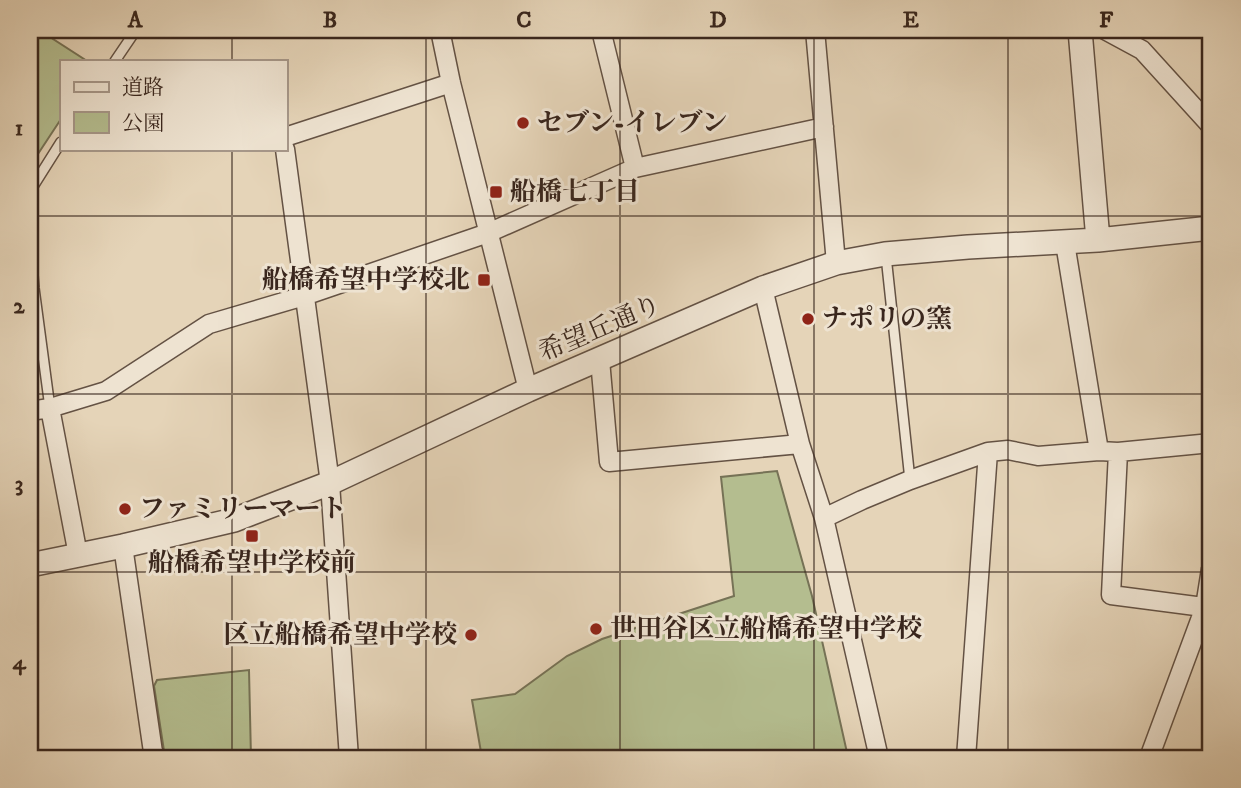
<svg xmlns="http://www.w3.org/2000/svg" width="1241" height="788" font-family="'IM FELL DW Pica','Noto Serif JP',serif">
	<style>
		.green { fill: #b4bd8f; stroke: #767256; stroke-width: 2 }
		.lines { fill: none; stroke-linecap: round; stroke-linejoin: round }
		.service-casing { stroke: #645244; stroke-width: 12 }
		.minor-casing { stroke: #645244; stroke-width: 21 }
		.tertiary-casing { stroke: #645244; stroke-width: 26 }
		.service { stroke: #eee3d1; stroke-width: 9 }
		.minor { stroke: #eee3d1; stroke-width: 18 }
		.tertiary { stroke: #eee3d1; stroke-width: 23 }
		.grid { fill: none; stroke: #39261d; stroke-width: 2; stroke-opacity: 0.55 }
		.poi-dot { fill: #8f2418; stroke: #eee3d1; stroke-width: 2.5 }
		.labels { text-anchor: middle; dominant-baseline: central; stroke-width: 6; stroke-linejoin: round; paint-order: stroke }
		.poi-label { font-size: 26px; font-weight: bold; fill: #39261d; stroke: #eee3d1; text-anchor: start }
		.street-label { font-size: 26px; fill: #39261d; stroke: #eee3d1 }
		.neatline { fill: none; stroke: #39261d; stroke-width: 2.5 }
		.grid-label { font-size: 23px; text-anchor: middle; font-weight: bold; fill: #39261d }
	</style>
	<rect width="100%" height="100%" fill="#e5d4b8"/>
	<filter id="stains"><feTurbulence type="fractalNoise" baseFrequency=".00286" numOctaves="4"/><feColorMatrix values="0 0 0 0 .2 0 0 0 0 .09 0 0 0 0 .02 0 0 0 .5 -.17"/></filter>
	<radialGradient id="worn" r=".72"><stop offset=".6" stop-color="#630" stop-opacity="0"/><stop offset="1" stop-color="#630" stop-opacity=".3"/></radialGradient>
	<path class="green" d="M 30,30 L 39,30 L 87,61 L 61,61 L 61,119 L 34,160 L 30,156 Z
		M 777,471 L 812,596 L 848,757 L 482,758 L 472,700 L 515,694 L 567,656 L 602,639 L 734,596 L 721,477 Z
		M 249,670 L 251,758 L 169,758 L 164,751 L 154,686 L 157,680 Z"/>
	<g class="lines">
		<g class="service-casing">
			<path id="service" d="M 115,61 L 136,30
				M 30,202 L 32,188 L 61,142
				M 30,238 L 34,288 L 50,408
				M 886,256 L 910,480"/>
		</g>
		<g class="minor-casing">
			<path id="minor" d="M 440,30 L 451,83 L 528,390
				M 601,30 L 635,168
				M 815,30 L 836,263
				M 1105,30 L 1142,50 L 1211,126
				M 285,137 L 451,83
				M 285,149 L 330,483 L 349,758
				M 1065,243 L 1099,451
				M 763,288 L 800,444 L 824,518 L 879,758
				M 600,360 L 609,462 L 800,444
				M 50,408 L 78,555
				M 30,411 L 50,408 L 106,391 L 209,324 L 304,296 L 488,233 L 635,168 L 824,127
				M 1118,452 L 1111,595 L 1211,608
				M 824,518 L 862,500 L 910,480 L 988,452 L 1008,450 L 1038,456 L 1099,451 L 1118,452 L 1211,443
				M 123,546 L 153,752 L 158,758
				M 966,758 L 988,452
				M 1149,758 L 1205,607 L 1211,569"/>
		</g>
		<g class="tertiary-casing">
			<path id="tertiary" d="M 1080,30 L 1098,240
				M 30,565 L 123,546 L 234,520 L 330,483 L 528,390 L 763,288 L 836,263 L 885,254 L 968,247 L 1098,240 L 1211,228"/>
		</g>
		<use href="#service" class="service"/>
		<use href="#minor" class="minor"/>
		<use href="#tertiary" class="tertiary"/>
	</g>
	<path class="grid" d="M 232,30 L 232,61M 426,30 L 426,758M 620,30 L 620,758M 814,30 L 814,758M 1008,30 L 1008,758M 232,149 L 232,758M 30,216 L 1211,216M 30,394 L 1211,394M 30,572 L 1211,572"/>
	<g class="poi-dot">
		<circle cx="523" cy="123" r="7"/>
		<rect x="489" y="185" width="14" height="14" rx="3.5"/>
		<rect x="477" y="273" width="14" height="14" rx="3.5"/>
		<circle cx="808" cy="319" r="7"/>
		<circle cx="125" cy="509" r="7"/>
		<rect x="245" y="529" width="14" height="14" rx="3.5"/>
		<circle cx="596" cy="629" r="7"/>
		<circle cx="471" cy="635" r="7"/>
	</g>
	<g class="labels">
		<g class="poi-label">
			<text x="537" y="123">セブン-イレブン</text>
			<text x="510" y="192">船橋七丁目</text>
			<text x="470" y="280" text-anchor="end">船橋希望中学校北</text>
			<text x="822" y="319">ナポリの窯</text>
			<text x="139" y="509">ファミリーマート</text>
			<text x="252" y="563" text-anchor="middle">船橋希望中学校前</text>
			<text x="610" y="629">世田谷区立船橋希望中学校</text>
			<text x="457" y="635" text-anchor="end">区立船橋希望中学校</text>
		</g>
		<g class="street-label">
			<text transform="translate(600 329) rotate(-23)">希望丘通り</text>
		</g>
	</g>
	<rect width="1241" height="788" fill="none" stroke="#e5d4b8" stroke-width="77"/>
	<rect x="60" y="60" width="228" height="91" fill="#eee3d1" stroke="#a69789" stroke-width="2"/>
	<rect x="74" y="82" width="35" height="10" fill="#eee3d1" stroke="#a69789" stroke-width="2"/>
	<text x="122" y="94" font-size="21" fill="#39261d">道路</text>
	<rect x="74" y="112" width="35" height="21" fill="#b4bd8f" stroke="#a69789" stroke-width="2"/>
	<text x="122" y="130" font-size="21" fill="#39261d">公園</text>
	<rect x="38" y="38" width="1164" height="712" class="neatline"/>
	<g class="grid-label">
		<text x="135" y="27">A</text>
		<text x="330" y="27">B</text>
		<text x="524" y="27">C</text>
		<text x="718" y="27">D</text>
		<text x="911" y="27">E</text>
		<text x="1106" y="27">F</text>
		<text x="19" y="135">1</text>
		<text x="19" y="313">2</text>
		<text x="19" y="491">3</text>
		<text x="19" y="669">4</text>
	</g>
	<rect width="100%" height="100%" filter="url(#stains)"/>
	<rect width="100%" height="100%" fill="url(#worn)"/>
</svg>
